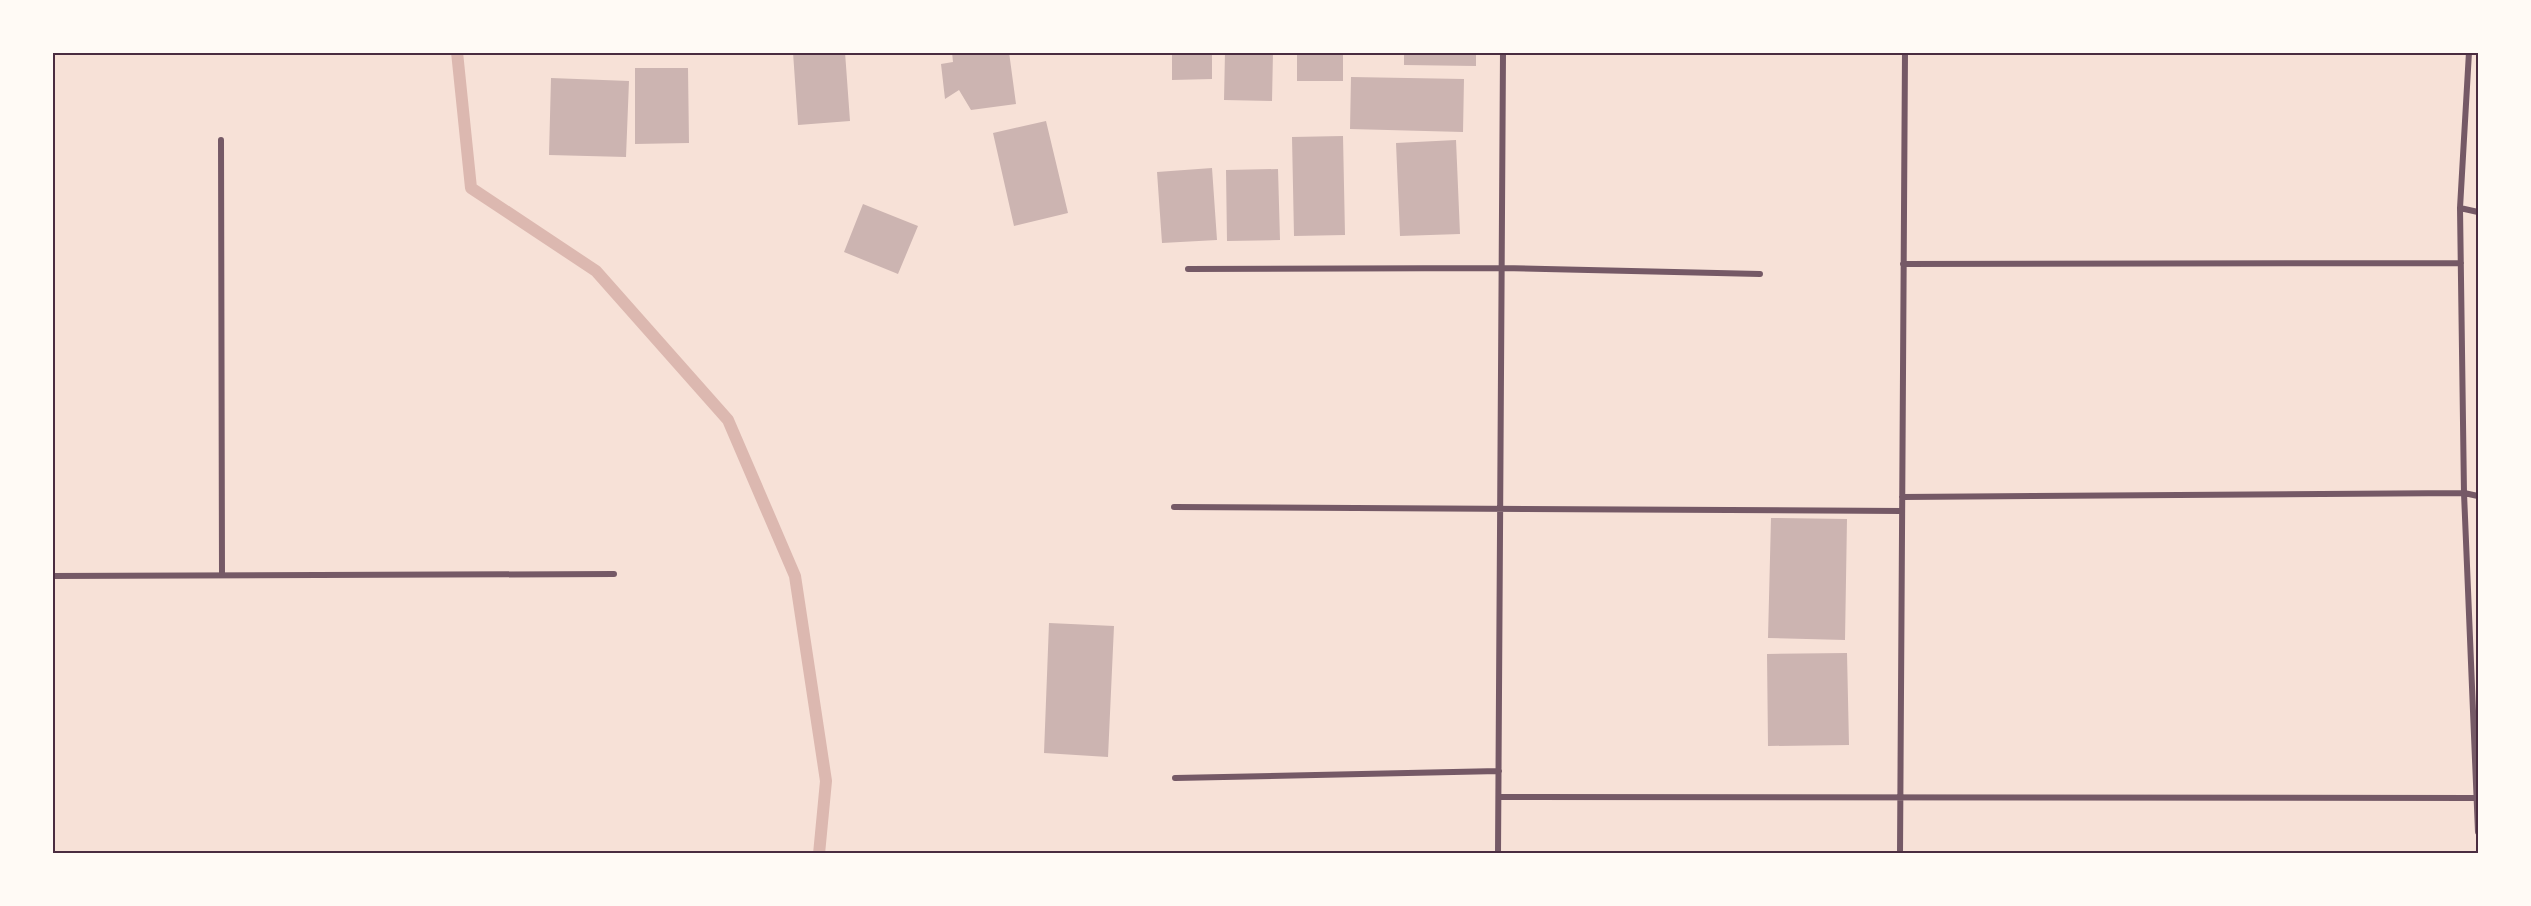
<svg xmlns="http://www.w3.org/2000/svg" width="2531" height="906" font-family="Poppins,sans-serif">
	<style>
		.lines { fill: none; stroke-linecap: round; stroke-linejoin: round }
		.stream { stroke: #dcb8b0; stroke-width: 12 }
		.building { fill: #ccb4b1 }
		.minor { stroke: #755966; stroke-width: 6 }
		.neatline { fill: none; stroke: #4a2c40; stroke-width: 2 }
	</style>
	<rect width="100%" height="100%" fill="#f7e1d7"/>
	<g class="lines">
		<path class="stream" d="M 457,52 L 471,188 L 596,271 L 728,420 L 795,576 L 826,781 L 819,854"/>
	</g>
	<path class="building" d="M 793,52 L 845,52 L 850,121 L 798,125 Z
		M 952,52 L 1009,52 L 1016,104 L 971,110 L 959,90 L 945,99 L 941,64 L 953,62 Z
		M 1172,52 L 1212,52 L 1212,79 L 1172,80 Z
		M 1225,52 L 1273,52 L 1272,101 L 1224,100 Z
		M 1297,52 L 1343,52 L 1343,81 L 1297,81 Z
		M 1404,52 L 1476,52 L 1476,66 L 1404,65 Z
		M 635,68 L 688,68 L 689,143 L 635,144 Z
		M 1351,77 L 1464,79 L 1463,132 L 1350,129 Z
		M 551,78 L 629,81 L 626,157 L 549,155 Z
		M 1046,121 L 1068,213 L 1014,226 L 993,133 Z
		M 1343,136 L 1345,235 L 1294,236 L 1292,137 Z
		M 1456,140 L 1460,234 L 1400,236 L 1396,143 Z
		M 1212,168 L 1217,240 L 1162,243 L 1157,172 Z
		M 1278,169 L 1280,240 L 1227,241 L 1226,170 Z
		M 863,204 L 918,226 L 898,274 L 844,252 Z
		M 1771,518 L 1847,519 L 1845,640 L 1768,638 Z
		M 1049,623 L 1114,626 L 1108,757 L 1044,753 Z
		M 1847,653 L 1849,745 L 1768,746 L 1767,654 Z"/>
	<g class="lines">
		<path class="minor" d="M 2469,52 L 2460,208 L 2464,493 L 2478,832
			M 221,140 L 222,575
			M 2460,208 L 2478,212
			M 1903,264 L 2461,263
			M 1188,269 L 1502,268 L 1760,274
			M 1902,497 L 2464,493 L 2478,496
			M 1174,507 L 1902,511
			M 52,576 L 614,574
			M 1175,778 L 1499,771
			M 1499,797 L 2476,798
			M 1498,854 L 1503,52
			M 1900,854 L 1905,52"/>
	</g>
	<rect width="2531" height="906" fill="none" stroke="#fffaf5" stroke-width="108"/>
	<rect x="54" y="54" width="2423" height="798" class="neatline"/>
</svg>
